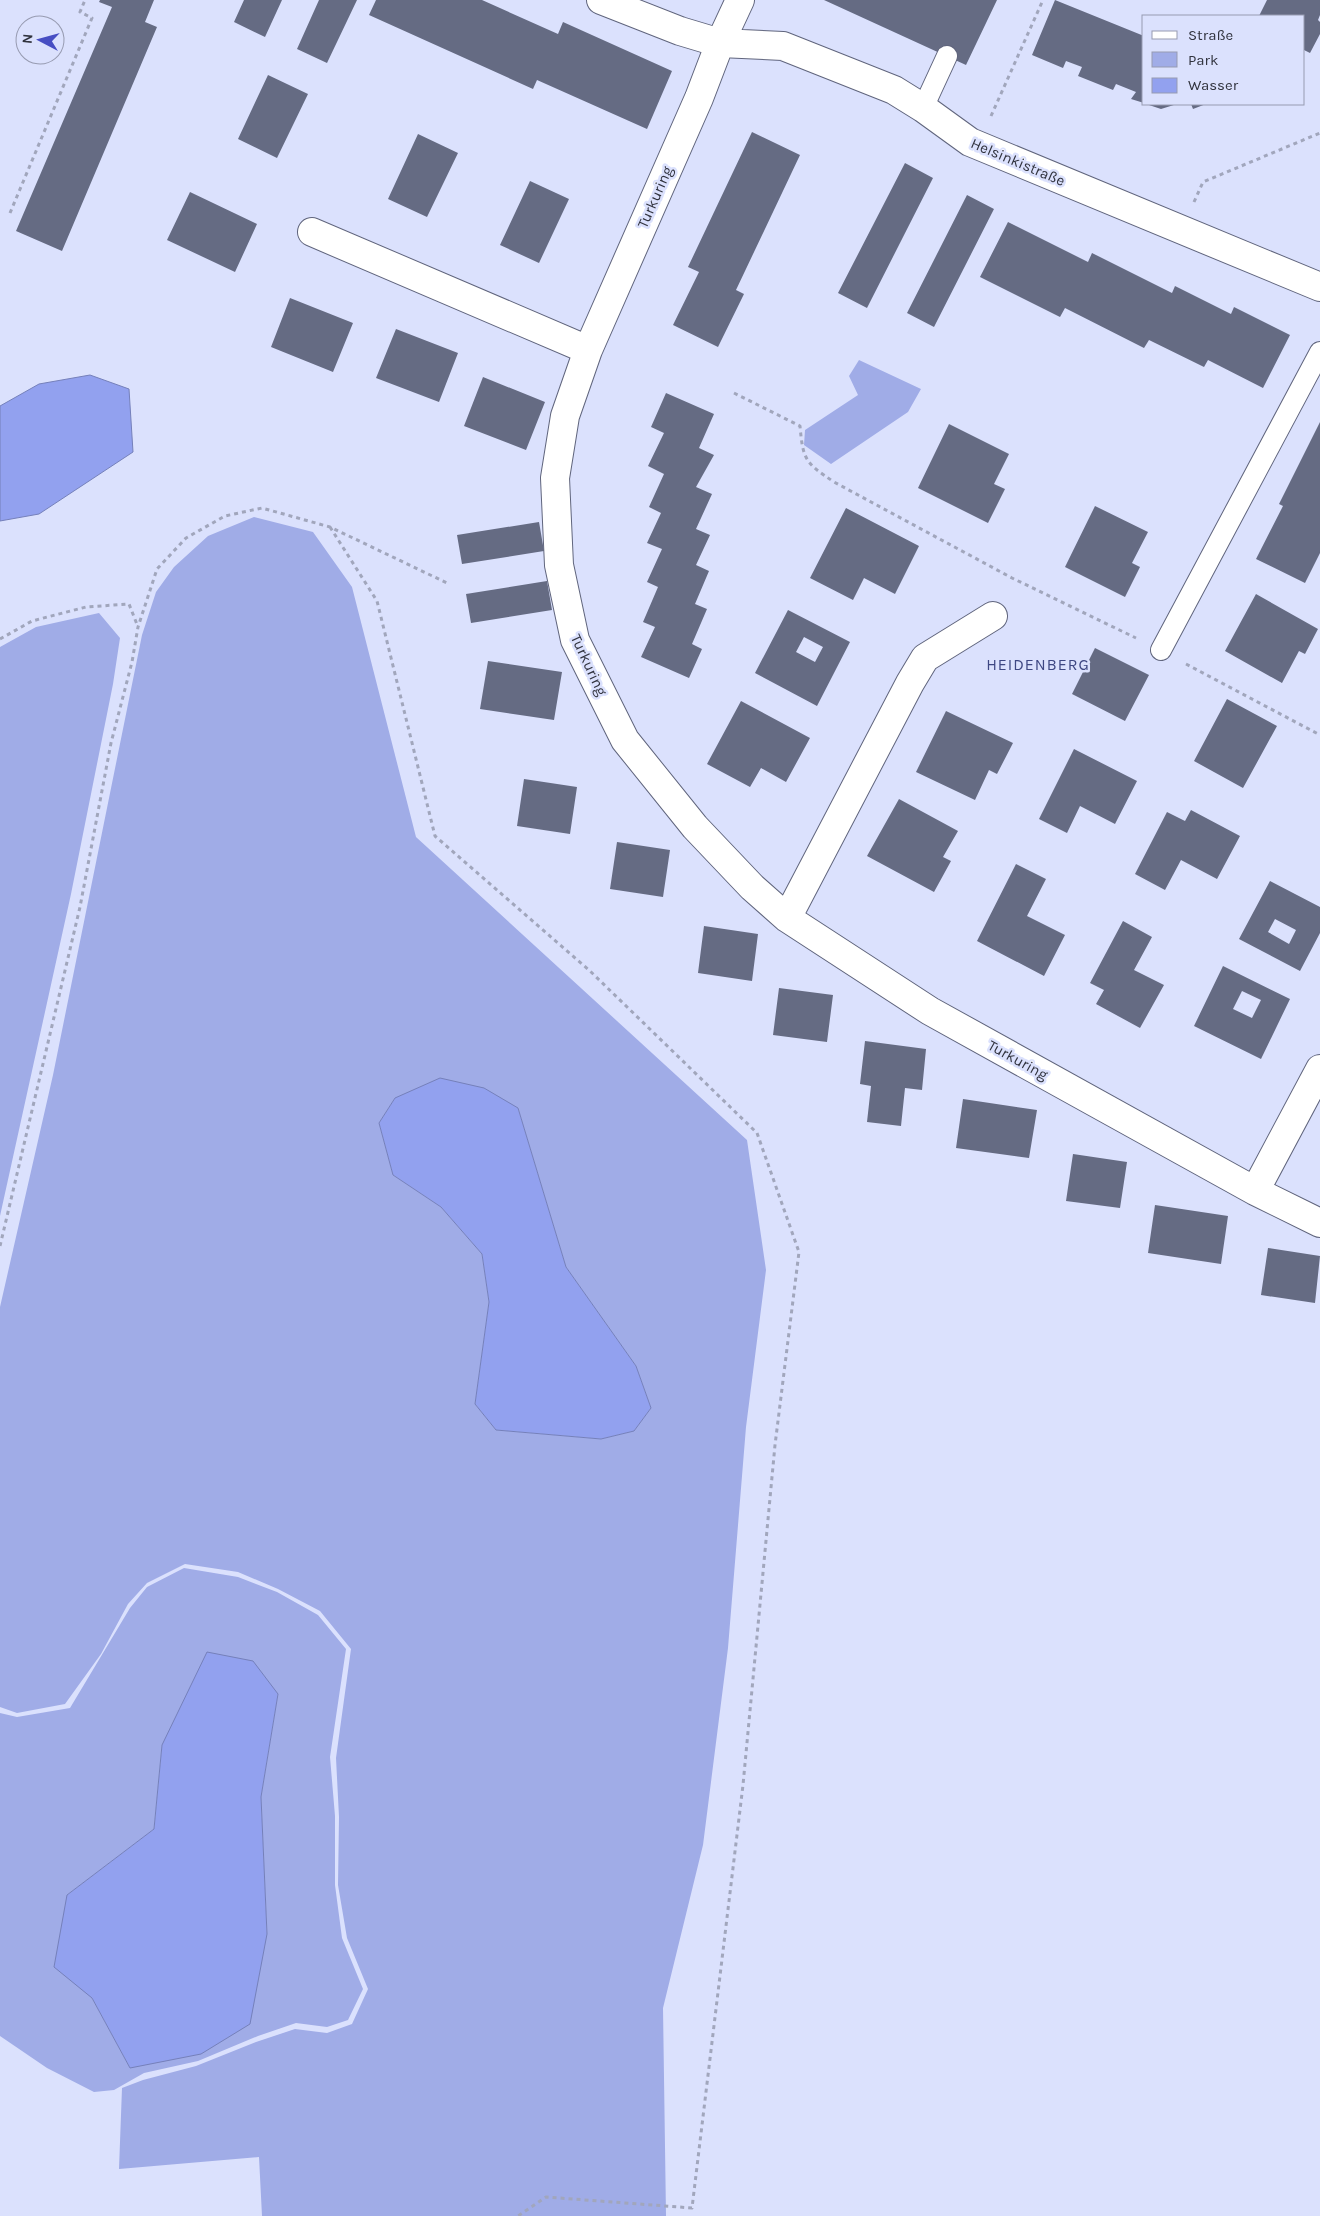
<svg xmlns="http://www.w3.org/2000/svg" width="1320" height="2216" font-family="Karla,sans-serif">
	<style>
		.green { fill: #a0ace7; fill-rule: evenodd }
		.water { fill: #92a1ef; stroke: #7580ba }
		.building { fill: #656b83; fill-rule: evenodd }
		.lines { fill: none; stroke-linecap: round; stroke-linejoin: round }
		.service-casing { stroke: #60657d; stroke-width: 22 }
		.minor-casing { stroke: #60657d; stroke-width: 30 }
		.path { stroke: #a1a6bc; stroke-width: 3; stroke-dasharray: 4 4; stroke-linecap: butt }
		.service { stroke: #fff; stroke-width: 20 }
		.minor { stroke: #fff; stroke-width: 28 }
		.labels { text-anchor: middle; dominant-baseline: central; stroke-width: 5; stroke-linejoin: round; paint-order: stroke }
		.street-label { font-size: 15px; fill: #31333e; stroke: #dbe1fd }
		.neighbourhood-label { font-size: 16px; letter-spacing: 1px; fill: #3e4783; stroke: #dbe1fd }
	</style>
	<rect width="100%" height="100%" fill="#dbe1fd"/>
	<path class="green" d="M 859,360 L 921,389 L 908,412 L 831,464 L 804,445 L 805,430 L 858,395 L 849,376 Z
		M 254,517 L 313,532 L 352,587 L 416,837 L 747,1140 L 766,1270 L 746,1427 L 728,1648 L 703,1845 L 663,2008 L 666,2216 L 262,2216 L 259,2157 L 119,2169 L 122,2088 L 143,2080 L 196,2066 L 256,2042 L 295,2029 L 327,2033 L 352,2024 L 368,1989 L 347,1938 L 338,1885 L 339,1817 L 336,1758 L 351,1649 L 320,1611 L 278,1589 L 238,1572 L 185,1564 L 147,1583 L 128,1604 L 101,1654 L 65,1704 L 17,1713 L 0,1707 L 0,1307 L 53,1075 L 142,635 L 156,592 L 174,567 L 208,536 ZM 395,1098 L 518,1108 L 566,1267 L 636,1366 L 651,1408 L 634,1431 L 601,1439 L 496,1430 L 475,1404 L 489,1302 L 482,1254 L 441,1207 L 393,1175 L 379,1123 Z
		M 99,613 L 120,638 L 113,684 L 71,894 L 0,1216 L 0,647 L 36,627 Z
		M 184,1568 L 238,1577 L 277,1592 L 318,1615 L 346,1649 L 330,1757 L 335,1816 L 335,1885 L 342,1938 L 363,1989 L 348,2020 L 327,2027 L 296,2023 L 258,2036 L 198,2061 L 144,2073 L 114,2090 L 94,2092 L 47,2068 L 0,2036 L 0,1713 L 17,1717 L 70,1708 L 130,1608 L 147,1587 ZM 278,1694 L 261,1797 L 267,1934 L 130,2068 L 92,1998 L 67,1895 L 154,1829 L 162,1745 Z"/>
	<path class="water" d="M 90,375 L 129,389 L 133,452 L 39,514 L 0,521 L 0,406 L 39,384 Z
		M 440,1078 L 484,1088 L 518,1108 L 566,1267 L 636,1366 L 651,1408 L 634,1431 L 601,1439 L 496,1430 L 475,1404 L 489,1302 L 482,1254 L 441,1207 L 393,1175 L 379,1123 L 395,1098 Z
		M 207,1652 L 253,1661 L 278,1694 L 261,1797 L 267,1934 L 250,2024 L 201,2054 L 130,2068 L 92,1998 L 54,1967 L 67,1895 L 154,1829 L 162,1745 Z"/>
	<path class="building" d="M 100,0 L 154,0 L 145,22 L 157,27 L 62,251 L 16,231 L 112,7 L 99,2 Z
		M 244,0 L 282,0 L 265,37 L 234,22 Z
		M 319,0 L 357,0 L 327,63 L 297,49 Z
		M 376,0 L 482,0 L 558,34 L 563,22 L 672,71 L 647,129 L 537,80 L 533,89 L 369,15 Z
		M 824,0 L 997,0 L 966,65 Z
		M 1055,0 L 1144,36 L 1144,103 L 1131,99 L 1136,92 L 1116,84 L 1113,90 L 1078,76 L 1082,67 L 1066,61 L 1063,68 L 1032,55 Z
		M 1267,0 L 1320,0 L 1320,15 L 1318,20 L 1320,22 L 1320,34 L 1310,53 L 1304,50 L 1304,16 L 1259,16 Z
		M 268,75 L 308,94 L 277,158 L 238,139 Z
		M 1146,104 L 1177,104 L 1161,109 Z
		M 1191,104 L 1206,104 L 1193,109 Z
		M 752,132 L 800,155 L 736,290 L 744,294 L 718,347 L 673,325 L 699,272 L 688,267 Z
		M 418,134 L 458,153 L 427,217 L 388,199 Z
		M 905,163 L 933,178 L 867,308 L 838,293 Z
		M 530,181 L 569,199 L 539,263 L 500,245 Z
		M 190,192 L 257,224 L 235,272 L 167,240 Z
		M 967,195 L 994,209 L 934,327 L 907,313 Z
		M 1008,222 L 1088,262 L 1092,253 L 1172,293 L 1175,286 L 1231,314 L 1234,307 L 1290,335 L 1263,388 L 1208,360 L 1204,367 L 1149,340 L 1144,348 L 1065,308 L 1060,317 L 980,277 Z
		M 290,298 L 353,323 L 333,372 L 271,347 Z
		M 396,329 L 458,353 L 439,402 L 376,378 Z
		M 483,377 L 545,402 L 526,450 L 464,426 Z
		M 666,393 L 714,414 L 699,448 L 714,455 L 696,487 L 712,494 L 696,529 L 710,535 L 696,565 L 709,571 L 695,604 L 707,609 L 692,644 L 702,649 L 689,678 L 641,657 L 655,627 L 643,622 L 658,587 L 647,582 L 662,549 L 647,543 L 661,513 L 649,507 L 664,474 L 648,466 L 664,433 L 651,427 Z
		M 1320,422 L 1320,553 L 1305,583 L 1256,559 L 1283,506 L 1279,504 Z
		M 949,424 L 1009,454 L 994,484 L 1005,489 L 988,523 L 918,488 Z
		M 1095,506 L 1148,532 L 1132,563 L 1140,567 L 1125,597 L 1065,567 Z
		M 846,508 L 919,546 L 895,594 L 864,578 L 853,600 L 810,578 Z
		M 539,522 L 544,551 L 462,564 L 457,535 Z
		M 547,581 L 552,610 L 471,623 L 466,594 Z
		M 1256,594 L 1318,629 L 1305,654 L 1299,651 L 1282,683 L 1225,651 Z
		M 788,610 L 850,642 L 817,706 L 755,673 ZM 804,637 L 823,647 L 815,662 L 796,652 Z
		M 1095,648 L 1149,675 L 1125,721 L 1072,694 Z
		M 488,661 L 562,672 L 554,720 L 480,709 Z
		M 1227,699 L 1277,726 L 1243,788 L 1194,761 Z
		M 741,701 L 810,738 L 786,782 L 761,768 L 750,787 L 707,764 Z
		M 946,711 L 1013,743 L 997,774 L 989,770 L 975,800 L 916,772 Z
		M 1074,749 L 1137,781 L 1115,824 L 1080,806 L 1067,833 L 1039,819 Z
		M 524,779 L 577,787 L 570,834 L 517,826 Z
		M 899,799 L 958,831 L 943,857 L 951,861 L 934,892 L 867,856 Z
		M 1191,810 L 1240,836 L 1217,879 L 1181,860 L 1165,890 L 1135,874 L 1167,812 L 1185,821 Z
		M 617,842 L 670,850 L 663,897 L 610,889 Z
		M 1016,864 L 1046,879 L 1027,916 L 1065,935 L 1044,976 L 977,941 Z
		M 1270,881 L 1320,907 L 1320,933 L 1300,971 L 1239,939 ZM 1275,919 L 1296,930 L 1289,944 L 1268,932 Z
		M 1123,921 L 1152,937 L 1134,970 L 1164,985 L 1140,1028 L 1096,1004 L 1104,990 L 1090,983 Z
		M 704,926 L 758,934 L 752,981 L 698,973 Z
		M 1223,966 L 1290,999 L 1261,1059 L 1194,1026 ZM 1242,991 L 1261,1000 L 1252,1018 L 1233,1009 Z
		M 779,988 L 833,995 L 827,1042 L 773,1035 Z
		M 865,1041 L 926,1049 L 922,1090 L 905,1088 L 901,1126 L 867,1122 L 871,1086 L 860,1084 Z
		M 963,1099 L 1037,1110 L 1029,1158 L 956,1148 Z
		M 1073,1154 L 1127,1162 L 1120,1208 L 1066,1201 Z
		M 1155,1205 L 1228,1216 L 1221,1264 L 1148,1253 Z
		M 1268,1248 L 1320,1256 L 1315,1303 L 1261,1295 Z"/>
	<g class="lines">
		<g class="service-casing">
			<path id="service" d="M 923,108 L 947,56
				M 1161,650 L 1320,352"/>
		</g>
		<g class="minor-casing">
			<path id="minor" d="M 601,0 L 680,31 L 720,43 L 783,46 L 894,90 L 923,108 L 970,142 L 1320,287
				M 740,0 L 720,43 L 699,98 L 588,350 L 565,416 L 555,478 L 559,565 L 575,640 L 625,740 L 695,827 L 752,887 L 787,918 L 930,1011 L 1255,1191 L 1320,1223
				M 312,232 L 588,350
				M 787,918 L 910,683 L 925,658 L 993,616
				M 1255,1191 L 1320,1069"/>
		</g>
		<path class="path" d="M 991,116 L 1043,0
			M 1194,202 L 1203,182 L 1320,133
			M 10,213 L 92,18 L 80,12 L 85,0
			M 734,393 L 800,426 C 803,461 806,463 834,482 L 1012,578 L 1136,638
			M 330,527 L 377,601 L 435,836 L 590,971 L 757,1133 L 799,1252 L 775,1445 L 743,1785 L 692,2208 L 546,2197 L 518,2216
			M 0,639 L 32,621 L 86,607 L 129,604 L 138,627
			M 1186,664 L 1320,735
			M 0,1246 L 80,907 L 111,743 L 132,662 L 138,627 L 157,569 L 186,538 L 225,516 L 262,508 L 330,527 L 447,583"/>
		<use href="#service" class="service"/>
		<use href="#minor" class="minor"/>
	</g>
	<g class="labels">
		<g class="street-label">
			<text transform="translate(1018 162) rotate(23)">Helsinkistraße</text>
			<text transform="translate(655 197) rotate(-66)">Turkuring</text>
			<text transform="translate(589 665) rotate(65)">Turkuring</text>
			<text transform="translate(1018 1060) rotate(29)">Turkuring</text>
		</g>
		<g class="neighbourhood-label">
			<text x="1038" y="664">HEIDENBERG</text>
		</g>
	</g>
	<rect x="1142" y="15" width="162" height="90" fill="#dbe1fd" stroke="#979bb1"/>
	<rect x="1152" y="31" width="25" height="8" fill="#ffffff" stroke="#979bb1"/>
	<text x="1188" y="40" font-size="15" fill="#31333e">Straße</text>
	<rect x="1152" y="52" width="25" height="15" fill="#a0ace7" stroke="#979bb1"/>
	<text x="1188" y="65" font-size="15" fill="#31333e">Park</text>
	<rect x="1152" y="78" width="25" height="15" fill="#92a1ef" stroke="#979bb1"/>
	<text x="1188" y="90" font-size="15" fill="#31333e">Wasser</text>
	<g transform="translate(40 40) rotate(276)"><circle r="24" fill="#dbe1fd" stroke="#979bb1"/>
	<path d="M0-4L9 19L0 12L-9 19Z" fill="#474ec3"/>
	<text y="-8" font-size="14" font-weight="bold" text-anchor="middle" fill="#31333e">N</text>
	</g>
</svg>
